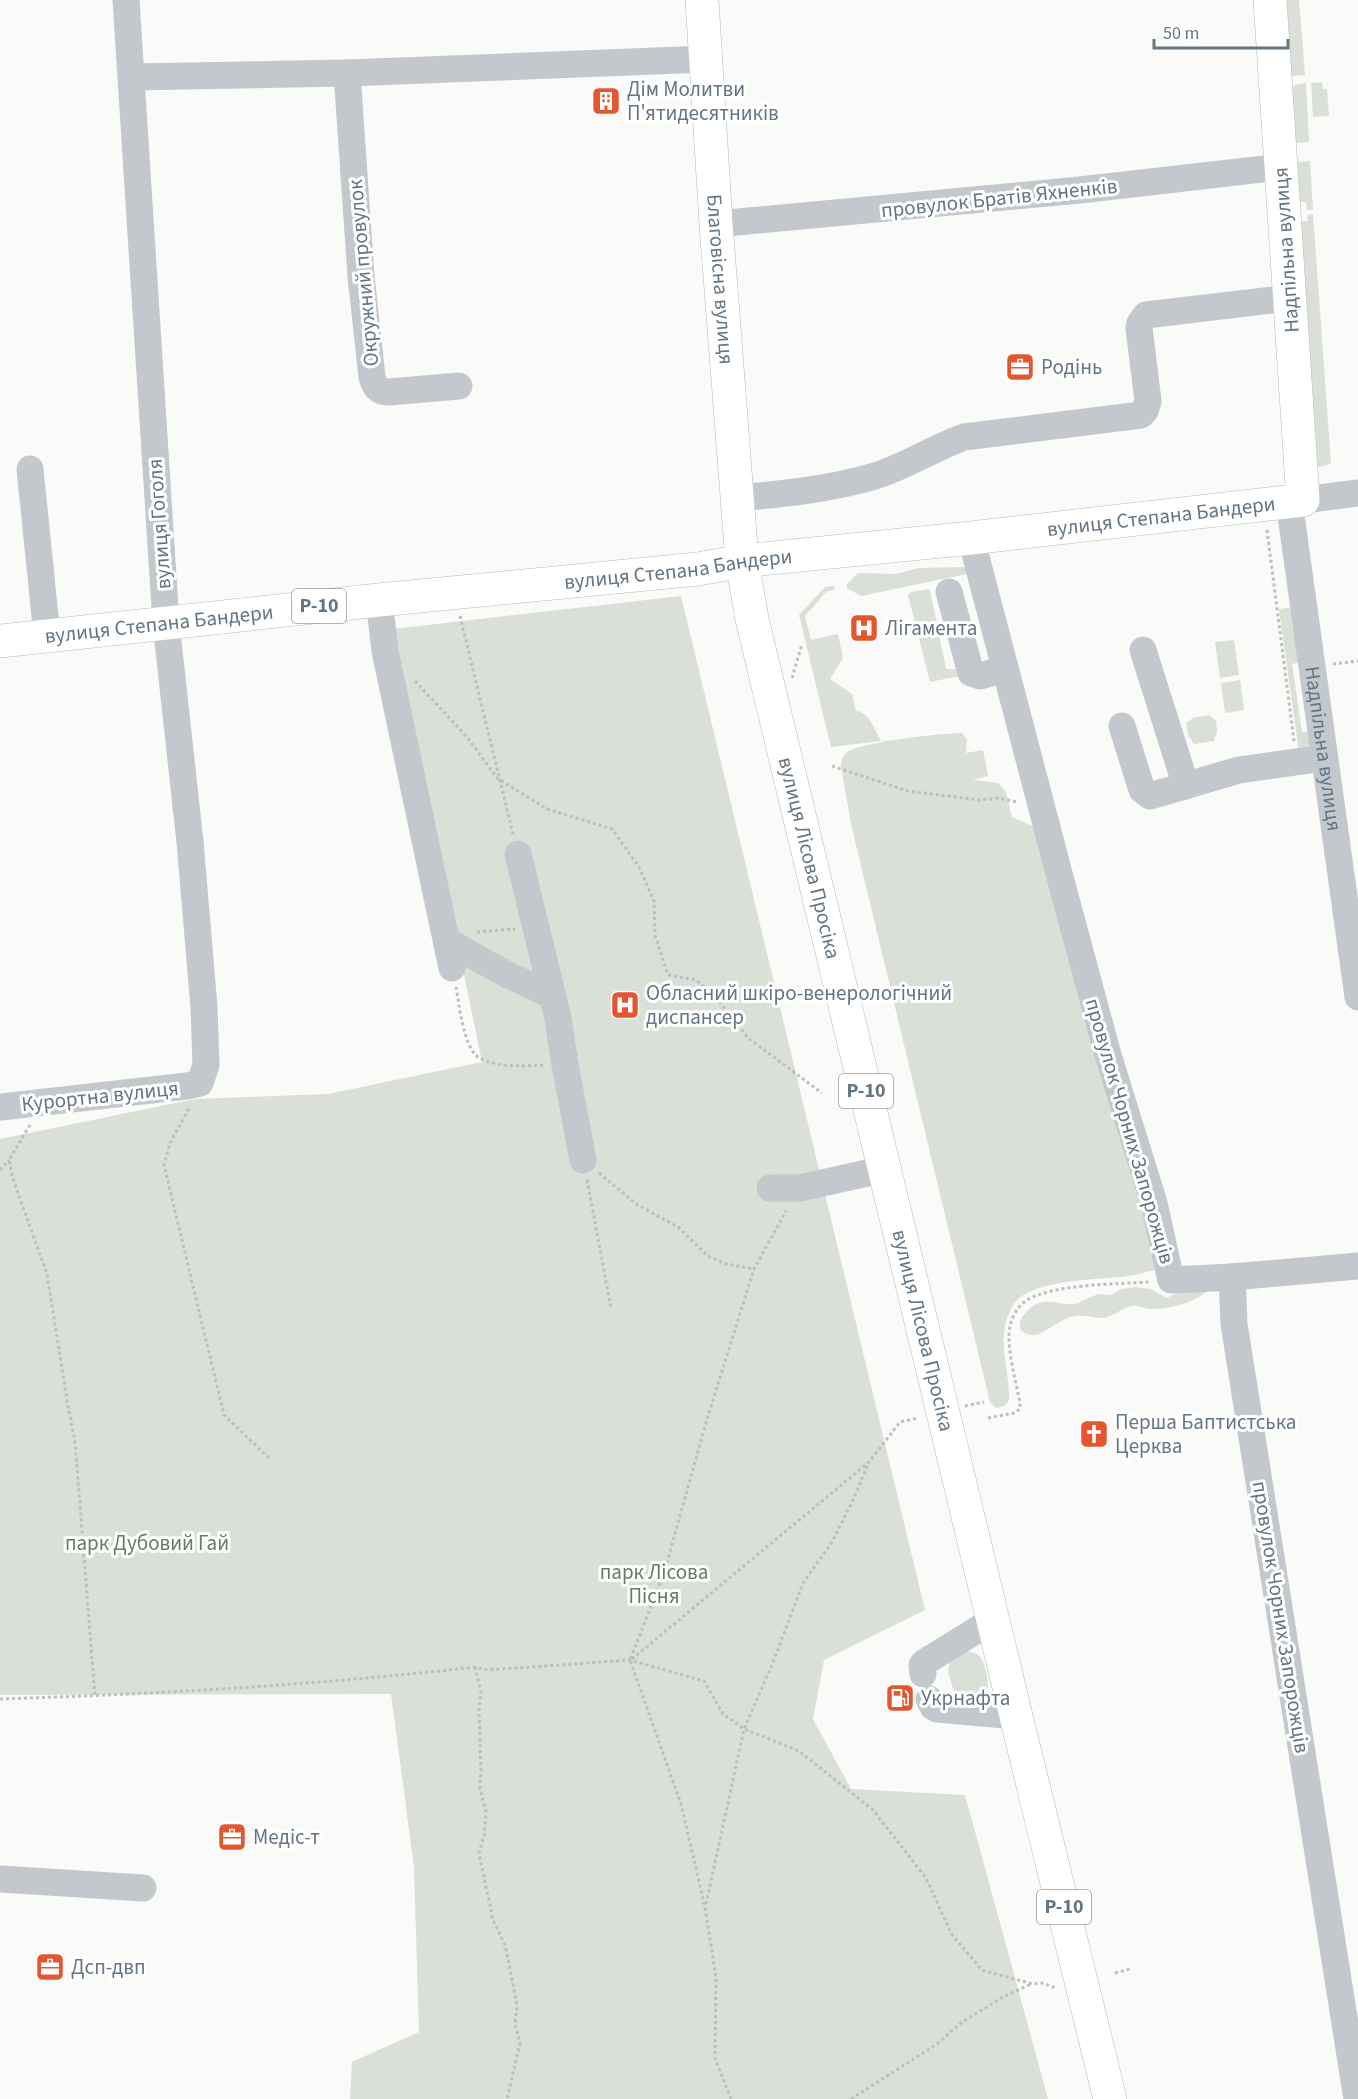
<svg xmlns="http://www.w3.org/2000/svg" width="1358" height="2099" font-family="'Source Sans 3',sans-serif">
	<style>
		.green { fill: #dadfd7 }
		.lines { fill: none; stroke-linecap: round; stroke-linejoin: round }
		.major-casing { stroke: #b5babe; stroke-width: 34 }
		.path { stroke: #bbbfc2; stroke-width: 3; stroke-dasharray: 3 3; stroke-linecap: butt }
		.minor { stroke: #c3c8cc; stroke-width: 27 }
		.major { stroke: #fff; stroke-width: 33 }
		.labels { text-anchor: middle; dominant-baseline: central; stroke-width: 6; stroke-linejoin: round; paint-order: stroke }
		.shield { fill: #fff; stroke: #939fa8; stroke-width: 1.5 }
		.shield-label { font-size: 20px; font-weight: bold; fill: #657683 }
		.poi-label { font-size: 21px; fill: #657683; stroke: #fff; text-anchor: start }
		.street-label { font-size: 21px; fill: #657683; stroke: #fff }
		.park-label { font-size: 21px; fill: #687a64; stroke: #fff }
	</style>
	<rect width="100%" height="100%" fill="#fafaf8"/>
	<path class="green" d="M 1282,0 L 1299,0 L 1305,75 L 1288,76 Z
		M 1322,82 L 1323,89 L 1327,89 L 1329,116 L 1313,117 L 1311,83 Z
		M 1306,83 L 1309,142 L 1292,143 L 1290,90 L 1295,85 Z
		M 1310,161 L 1313,210 L 1307,210 L 1306,202 L 1297,202 L 1294,162 Z
		M 1313,214 L 1331,464 L 1315,468 L 1298,221 L 1308,221 L 1307,215 Z
		M 967,567 L 967,574 L 861,596 L 847,588 L 847,584 L 858,573 L 896,574 L 919,568 Z
		M 834,586 L 835,590 L 827,591 L 805,616 L 811,640 L 838,634 L 843,658 L 830,679 L 852,694 L 856,711 C 869,712 875,730 881,741 L 831,747 L 799,615 L 825,587 Z
		M 928,589 L 930,590 L 946,669 L 957,669 L 960,676 L 930,682 L 908,595 L 911,592 Z
		M 681,596 L 925,1610 L 824,1660 L 813,1719 L 851,1789 L 965,1795 L 1048,2099 L 350,2099 L 352,2062 L 419,2032 L 414,1867 L 391,1694 L 0,1695 L 0,1139 L 195,1099 L 328,1094 L 482,1062 L 393,629 Z
		M 1294,607 L 1302,662 L 1292,664 L 1302,732 L 1311,731 L 1311,747 L 1299,752 L 1279,609 Z
		M 1234,640 L 1239,675 L 1220,678 L 1215,642 Z
		M 1240,680 L 1244,710 L 1225,713 L 1221,683 Z
		M 1209,715 L 1216,721 L 1217,731 L 1214,741 L 1194,744 L 1188,735 L 1186,723 L 1193,718 Z
		M 962,733 L 967,740 L 966,753 L 983,750 L 988,776 L 973,780 L 998,783 L 1006,792 L 1012,817 L 1038,828 L 1159,1270 C 1148,1270 1139,1275 1128,1276 C 1097,1280 1043,1279 1019,1298 C 1013,1303 1008,1314 1006,1322 C 999,1348 1010,1374 1009,1400 L 1004,1406 L 996,1408 L 990,1402 L 851,824 L 841,766 C 841,761 842,757 846,753 C 859,742 942,733 962,733 Z
		M 1135,1287 L 1151,1289 L 1167,1298 L 1181,1290 L 1203,1290 L 1206,1292 C 1193,1303 1167,1310 1150,1309 C 1144,1309 1138,1305 1132,1306 C 1123,1307 1115,1315 1107,1317 C 1097,1320 1086,1314 1075,1316 C 1058,1318 1044,1337 1030,1335 C 1008,1331 1027,1306 1039,1303 C 1052,1299 1062,1306 1075,1304 C 1083,1302 1088,1297 1096,1295 C 1101,1293 1104,1295 1109,1295 C 1113,1295 1117,1291 1121,1289 C 1126,1288 1130,1288 1135,1287 Z
		M 968,1651 C 970,1652 975,1653 977,1654 C 985,1659 990,1683 987,1691 C 984,1697 980,1699 976,1701 L 956,1698 L 948,1672 L 950,1661 Z"/>
	<g class="lines">
		<g class="major-casing">
			<g id="major">
				<path id="s2" d="M 702,0 L 716,224 L 742,561 L 752,619 L 1016,1716 L 1110,2099"/>
				<path id="s3" d="M 0,641 L 379,600 L 698,569 L 742,561 L 971,538 L 1303,500 L 1270,0"/>
			</g>
		</g>
		<path class="path" d="M 1267,530 L 1294,741
			M 460,616 L 513,834
			M 1333,664 L 1358,661
			M 792,678 L 802,644
			M 415,681 L 467,737 L 497,778 L 547,809 L 612,829 L 639,867 L 654,901 L 655,935 L 668,975 L 696,980 L 715,996 L 748,1038 L 822,1093
			M 832,766 L 908,791 L 979,800 L 999,798 L 1017,802
			M 477,932 L 515,929
			M 456,987 C 459,1004 464,1048 478,1057 C 495,1068 524,1066 543,1065
			M 189,1109 L 170,1143 L 164,1165 L 224,1415 L 270,1459
			M 30,1125 L 9,1160 L 13,1179 L 47,1274 L 68,1406 L 75,1442 L 95,1696
			M 0,1170 L 9,1160
			M 599,1173 L 636,1204 L 678,1227 L 708,1256 L 726,1264 L 754,1269
			M 587,1180 L 611,1308
			M 965,1406 L 984,1402
			M 988,1418 L 1014,1413 L 1020,1409 L 1020,1403 C 1016,1381 1006,1348 1010,1326 C 1012,1316 1018,1306 1027,1300 C 1054,1284 1118,1284 1150,1282
			M 632,1659 L 869,1462 L 900,1422 L 918,1418
			M 475,1667 L 481,1691 L 479,1711 L 481,1770 L 480,1789 L 486,1812 L 484,1836 L 479,1853 L 493,1920 L 505,1945 L 511,1974 L 517,2006 L 515,2025 L 520,2043 L 507,2099
			M 0,1699 C 158,1694 317,1685 475,1667 L 488,1670 L 630,1660 L 704,1681 L 723,1714 L 744,1729 L 799,1751 L 873,1810 L 926,1878 L 952,1935 L 982,1970 L 1033,1984 L 1044,1983 L 1052,1987 L 1057,1987
			M 706,1904 L 744,1729 L 772,1665 L 803,1583 L 832,1542 L 853,1500 L 869,1462
			M 1115,1973 L 1130,1969
			M 731,2099 L 715,2058 L 716,1978 L 705,1907 L 681,1804 L 630,1660 L 664,1573 L 707,1419 L 754,1269 L 786,1211
			M 851,2099 L 937,2044 L 961,2023 L 1003,1997 L 1031,1984"/>
		<g class="minor">
			<path d="M 132,77 L 347,73"/>
			<path d="M 716,224 L 1080,190 L 1281,167"/>
			<path d="M 459,386 L 389,392 C 378,392 375,387 372,377 L 361,276 L 347,73 L 706,59"/>
			<path d="M 30,469 L 47,636"/>
			<path d="M 738,498 C 783,494 831,489 875,476 C 906,466 934,448 964,437 L 1141,415 L 1145,411 L 1148,401 L 1139,328 L 1140,323 L 1146,315 L 1289,298"/>
			<path d="M 1303,500 L 1358,493"/>
			<path id="s1" d="M 1289,501 L 1358,997"/>
			<path d="M 971,538 L 1061,881 L 1108,1055 L 1154,1203 L 1171,1280 L 1232,1277 L 1234,1324 L 1357,2099"/>
			<path d="M 949,592 L 971,673 L 980,676 L 1005,669"/>
			<path d="M 379,600 L 385,651 L 452,968"/>
			<path d="M 1143,650 L 1186,786"/>
			<path d="M 1122,726 L 1142,790 L 1150,796 L 1239,770 L 1324,758"/>
			<path d="M 518,854 L 558,1018 L 565,1065 L 583,1160"/>
			<path d="M 447,941 L 506,974 L 553,996"/>
			<path d="M 0,1107 L 187,1086 L 200,1083 L 206,1065 L 204,1007 L 190,842 L 166,623 L 126,0"/>
			<path d="M 770,1188 L 800,1188 L 885,1169"/>
			<path d="M 1232,1277 L 1358,1266"/>
			<path d="M 923,1674 L 922,1665 L 925,1662 L 993,1620"/>
			<path d="M 929,1699 L 933,1707 L 937,1709 L 1016,1716"/>
			<path d="M 0,1879 L 143,1888"/>
		</g>
		<use href="#major" class="major"/>
	</g>
	<defs>
		<g id="building-square" transform="scale(1.5)"><rect x="-9" y="-9" width="18" height="18" rx="4" fill="#e4572e" stroke="#fff"/><path d="M-4-6H4V6H1V3H-1V6H-4ZM-2.5-4.3h1.7v1.8h-1.7ZM.8-4.3h1.7v1.8H.8ZM-2.5-1h1.7V.8h-1.7ZM.8-1h1.7V.8H.8Z" fill="#fff"/></g>
		<g id="office-square" transform="scale(1.5)"><rect x="-9" y="-9" width="18" height="18" rx="4" fill="#e4572e" stroke="#fff"/><path d="M-6-3h4V-5.5h4V-3h4V5H-6ZM-1-4.5V-3h2v-1.5ZM-6 0V1H6V0Z" fill="#fff"/></g>
		<g id="hospital-square" transform="scale(1.5)"><rect x="-9" y="-9" width="18" height="18" rx="4" fill="#e4572e" stroke="#fff"/><path d="M-5-5h3v3.5h4V-5h3V5h-3V1.5h-4V5h-3Z" fill="#fff"/></g>
		<g id="church-square" transform="scale(1.5)"><rect x="-9" y="-9" width="18" height="18" rx="4" fill="#e4572e" stroke="#fff"/><path d="M-1.2-6h2.4v3.5h3.3v2.4h-3.3V6h-2.4V-.1h-3.3v-2.4h3.3Z" fill="#fff"/></g>
		<g id="fuel-square" transform="scale(1.5)"><rect x="-9" y="-9" width="18" height="18" rx="4" fill="#e4572e" stroke="#fff"/><path d="M-5.5-6h7V0h2V4h1.3V-2.5L3-4.5l.8-.8L6-3V5H2.5V1h-1V6h-7ZM-4.2-4.7v3.2H.2V-4.7Z" fill="#fff"/></g>
	</defs>
	<g fill-rule="evenodd">
		<use href="#building-square" x="606" y="101"/>
		<use href="#office-square" x="1020" y="367"/>
		<use href="#hospital-square" x="864" y="628"/>
		<use href="#hospital-square" x="625" y="1005"/>
		<use href="#church-square" x="1094" y="1434"/>
		<use href="#fuel-square" x="900" y="1698"/>
		<use href="#office-square" x="232" y="1837"/>
		<use href="#office-square" x="50" y="1967"/>
	</g>
	<g class="labels">
		<g class="shield">
			<rect x="292" y="589" width="54" height="34" rx="4.5"/>
			<rect x="839" y="1074" width="54" height="34" rx="4.5"/>
			<rect x="1037" y="1890" width="54" height="34" rx="4.5"/>
		</g>
		<g class="shield-label">
			<text x="319" y="606">Р-10</text>
			<text x="866" y="1091">Р-10</text>
			<text x="1064" y="1907">Р-10</text>
		</g>
		<g class="poi-label">
			<text x="627" y="89">Дім Молитви<tspan x="627" dy="24">П'ятидесятників</tspan></text>
			<text x="1041" y="367">Родінь</text>
			<text x="885" y="628">Лігамента</text>
			<text x="646" y="993">Обласний шкіро-венерологічний<tspan x="646" dy="24">диспансер</tspan></text>
			<text x="1115" y="1422">Перша Баптистська<tspan x="1115" dy="24">Церква</tspan></text>
			<text x="921" y="1698">Укрнафта</text>
			<text x="253" y="1837">Медіс-т</text>
			<text x="71" y="1967">Дсп-двп</text>
		</g>
		<g class="street-label">
			<text transform="translate(999 198) rotate(-6)">провулок Братів Яхненків</text>
			<text transform="translate(1286 250) rotate(-94)">Надпільна вулиця</text>
			<text transform="translate(363 273) rotate(-95)">Окружний провулок</text>
			<text stroke="none"><textPath href="#s2" startOffset="280">Благовісна вулиця</textPath></text>
			<text stroke="none"><textPath href="#s3" startOffset="1168">вулиця Степана Бандери</textPath></text>
			<text transform="translate(159 524) rotate(-94)">вулиця Гоголя</text>
			<text stroke="none"><textPath href="#s3" startOffset="682">вулиця Степана Бандери</textPath></text>
			<text stroke="none"><textPath href="#s3" startOffset="160">вулиця Степана Бандери</textPath></text>
			<text stroke="none"><textPath href="#s1" startOffset="250">Надпільна вулиця</textPath></text>
			<text stroke="none"><textPath href="#s2" startOffset="867">вулиця Лісова Просіка</textPath></text>
			<text transform="translate(100 1096) rotate(-6)">Курортна вулиця</text>
			<text transform="translate(1130 1131) rotate(74)">провулок Чорних Запорожців</text>
			<text stroke="none"><textPath href="#s2" startOffset="1353">вулиця Лісова Просіка</textPath></text>
			<text transform="translate(1281 1617) rotate(81)">провулок Чорних Запорожців</text>
		</g>
		<g class="park-label">
			<text x="147" y="1543">парк Дубовий Гай</text>
			<text x="654" y="1572">парк Лісова<tspan x="654" dy="24">Пісня</tspan></text>
		</g>
	</g>
	<path d="M1154 39v9h134v-9" fill="none" stroke="#657683" stroke-width="3"/>
	<text x="1163" y="39" font-size="18" fill="#657683" stroke="#ffffff" stroke-width="4.5" paint-order="stroke">50 m</text>
</svg>
